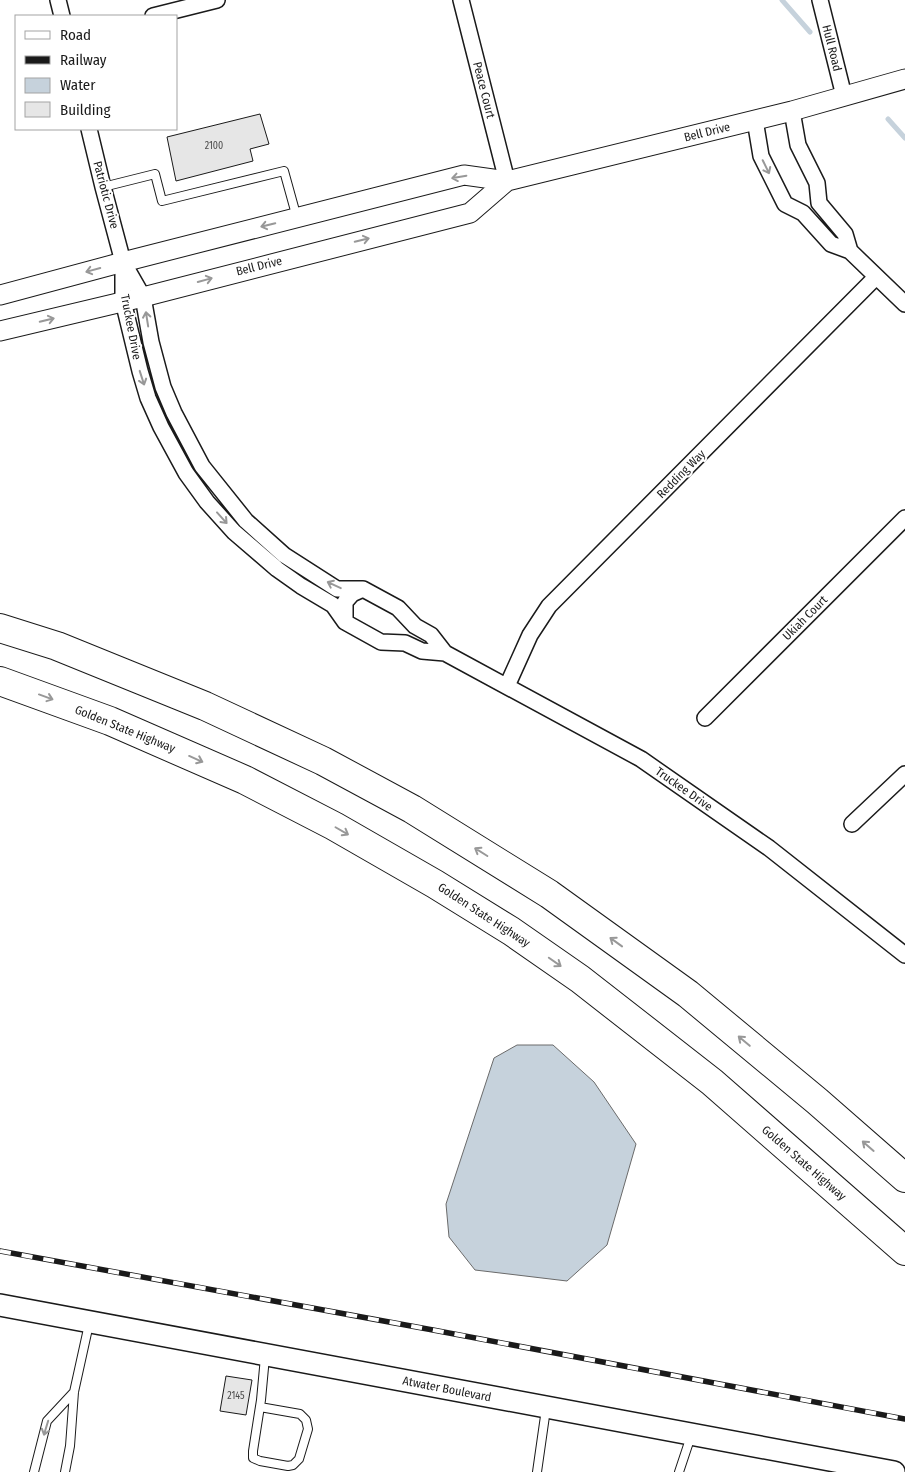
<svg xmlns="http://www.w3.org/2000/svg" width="905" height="1472" font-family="'Fira Sans Condensed',sans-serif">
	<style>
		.water { fill: #c6d2dc; stroke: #6a6a6a }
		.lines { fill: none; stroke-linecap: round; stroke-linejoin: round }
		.stream { stroke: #c6d2dc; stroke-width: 5 }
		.building { fill: #e6e6e6; stroke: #1a1a1a }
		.service-casing { stroke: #1a1a1a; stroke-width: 10 }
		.minor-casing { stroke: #1a1a1a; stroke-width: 18 }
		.tertiary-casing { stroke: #1a1a1a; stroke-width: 21 }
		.secondary-casing { stroke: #1a1a1a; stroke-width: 24 }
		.motorway-casing { stroke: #1a1a1a; stroke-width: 30 }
		.service { stroke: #fff; stroke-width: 8 }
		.minor { stroke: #fff; stroke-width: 15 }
		.tertiary { stroke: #fff; stroke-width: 19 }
		.secondary { stroke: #fff; stroke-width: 21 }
		.motorway { stroke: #fff; stroke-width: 28 }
		.rail-casing { stroke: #1a1a1a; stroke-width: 5.5 }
		.rail { stroke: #fff; stroke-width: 4; stroke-dasharray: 11; stroke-linecap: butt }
		.oneway { stroke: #989898 }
		.labels { text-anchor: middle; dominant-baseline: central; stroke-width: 4; stroke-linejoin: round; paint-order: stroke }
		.number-label { font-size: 10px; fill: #4d4d4d }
		.street-label { font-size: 12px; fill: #1a1a1a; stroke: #fff }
	</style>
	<rect width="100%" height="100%" fill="#fff"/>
	<path class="water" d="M 517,1045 L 553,1045 L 594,1082 L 636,1144 L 607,1245 L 567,1281 L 475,1270 L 449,1237 L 446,1204 L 494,1058 Z"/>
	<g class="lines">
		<path class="stream" d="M 782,0 L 810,32
			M 888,119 L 905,138"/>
	</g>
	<path class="building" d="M 260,114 L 269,144 L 250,149 L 253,161 L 176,181 L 167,137 Z
		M 226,1376 L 252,1380 L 246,1415 L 220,1411 Z"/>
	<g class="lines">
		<g class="service-casing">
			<path id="service" d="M 103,187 L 155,174 L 162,201 L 284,171 L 297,218
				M 260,1407 L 300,1414 L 306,1420 L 308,1429 L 299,1459 L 293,1465 L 288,1466 L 260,1461 L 253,1458 L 253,1451 L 261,1400 L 265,1357
				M 34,1472 L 47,1421 L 74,1392
				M 65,1472 L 70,1446 L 74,1392 L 89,1324
				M 537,1472 L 546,1409
				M 679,1472 L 691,1436"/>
		</g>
		<g class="minor-casing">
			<path id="minor" d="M 58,0 L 62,16
				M 461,0 L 507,181
				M 820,0 L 844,96
				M 153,16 L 217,0
				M 792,111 L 798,145 L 817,183 L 819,203 L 845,234 L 850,251
				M 755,120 L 761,156 L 785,204 L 803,213 L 831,244 L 850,251 L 905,304
				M 89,129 L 103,187 L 123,262 L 143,297 L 151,342 L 163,387 L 174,413 L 202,466 L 246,521 L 284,555 L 337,589 L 363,589 L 398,608 L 415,626 L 431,635 L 445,653
				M 123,262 L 123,301 L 140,371 L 148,398 L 161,427 L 186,473 L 207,502 L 234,532 L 277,569 L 301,586 L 333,605 L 345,622 L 381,642 L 405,643 L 422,651 L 445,653 L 641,759 L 769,848 L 905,955
				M 345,622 L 345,602 L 352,594 L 363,589
				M 507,686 L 530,635 L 549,606 L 876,277
				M 705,718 L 905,518
				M 852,824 L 905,774"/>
		</g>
		<g class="tertiary-casing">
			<path id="tertiary" d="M 0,295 L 123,262 L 464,175 L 507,181 L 792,111 L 905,79
				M 0,331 L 143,297 L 470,213 L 507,181"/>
		</g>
		<g class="secondary-casing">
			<path id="secondary" d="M 0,1305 L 894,1472"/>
		</g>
		<g class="motorway-casing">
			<path id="motorway" d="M 0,628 L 57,646 L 205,706 L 323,761 L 412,809 L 549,894 L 688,994 L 817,1101 L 905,1178
				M 0,681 L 110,721 L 245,780 L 334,826 L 435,884 L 511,931 L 580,979 L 712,1082 L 905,1251"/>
		</g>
		<use href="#service" class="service"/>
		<use href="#minor" class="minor"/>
		<use href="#tertiary" class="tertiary"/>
		<use href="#secondary" class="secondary"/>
		<use href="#motorway" class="motorway"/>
		<g class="rail-casing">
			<path id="rail" d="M 0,1251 L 433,1330 L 905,1419"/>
		</g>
		<use href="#rail" class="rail"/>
	</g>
	<defs><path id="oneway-shaft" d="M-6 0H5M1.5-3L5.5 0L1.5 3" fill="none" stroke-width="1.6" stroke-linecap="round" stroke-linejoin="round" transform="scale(1.25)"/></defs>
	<g class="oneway">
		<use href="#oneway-shaft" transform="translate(766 167) rotate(64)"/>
		<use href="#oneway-shaft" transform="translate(459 177) rotate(170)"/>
		<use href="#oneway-shaft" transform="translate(268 225) rotate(166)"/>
		<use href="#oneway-shaft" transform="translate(362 240) rotate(-14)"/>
		<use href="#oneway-shaft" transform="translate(93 270) rotate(165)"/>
		<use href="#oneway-shaft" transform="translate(205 280) rotate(-15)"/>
		<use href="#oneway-shaft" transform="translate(147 319) rotate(-99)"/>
		<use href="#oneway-shaft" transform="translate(47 320) rotate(-14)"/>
		<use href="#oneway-shaft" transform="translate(142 378) rotate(72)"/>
		<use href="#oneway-shaft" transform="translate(222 518) rotate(48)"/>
		<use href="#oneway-shaft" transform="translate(334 585) rotate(-155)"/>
		<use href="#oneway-shaft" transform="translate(46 697) rotate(20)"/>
		<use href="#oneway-shaft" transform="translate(196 759) rotate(24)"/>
		<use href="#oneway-shaft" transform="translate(342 831) rotate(30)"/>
		<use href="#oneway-shaft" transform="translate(481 852) rotate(-148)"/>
		<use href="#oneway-shaft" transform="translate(616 942) rotate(-144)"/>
		<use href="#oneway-shaft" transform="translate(555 962) rotate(35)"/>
		<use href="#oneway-shaft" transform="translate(744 1041) rotate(-140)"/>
		<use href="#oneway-shaft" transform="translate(868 1146) rotate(-139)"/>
		<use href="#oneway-shaft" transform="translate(46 1428) rotate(107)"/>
	</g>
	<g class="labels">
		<g class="number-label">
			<text x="214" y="146">2100</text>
			<text x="236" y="1396">2145</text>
		</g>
		<g class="street-label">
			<text transform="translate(832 48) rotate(76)">Hull Road</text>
			<text transform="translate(484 90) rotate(76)">Peace Court</text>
			<text transform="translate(707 132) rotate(-14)">Bell Drive</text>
			<text transform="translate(106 195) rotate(75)">Patriotic Drive</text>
			<text transform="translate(259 266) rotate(-14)">Bell Drive</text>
			<text transform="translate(131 327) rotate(79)">Truckee Drive</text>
			<text transform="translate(681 474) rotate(-45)">Redding Way</text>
			<text transform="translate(805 618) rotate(-45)">Ukiah Court</text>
			<text transform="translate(125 729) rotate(22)">Golden State Highway</text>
			<text transform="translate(684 789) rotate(35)">Truckee Drive</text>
			<text transform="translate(484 915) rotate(33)">Golden State Highway</text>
			<text transform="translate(804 1163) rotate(41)">Golden State Highway</text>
			<text transform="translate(447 1389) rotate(11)">Atwater Boulevard</text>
		</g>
	</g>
	<rect x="15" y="15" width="162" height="115" fill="#ffffff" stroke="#a3a3a3"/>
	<rect x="25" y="31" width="25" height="8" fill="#ffffff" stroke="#a3a3a3"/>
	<text x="60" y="40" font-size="15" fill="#1a1a1a">Road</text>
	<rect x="25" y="56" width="25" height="8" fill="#1a1a1a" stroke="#a3a3a3"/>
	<text x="60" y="65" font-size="15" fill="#1a1a1a">Railway</text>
	<rect x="25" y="78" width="25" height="15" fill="#c6d2dc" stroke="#a3a3a3"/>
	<text x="60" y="90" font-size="15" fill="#1a1a1a">Water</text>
	<rect x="25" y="102" width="25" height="15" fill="#e6e6e6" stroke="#a3a3a3"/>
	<text x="60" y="115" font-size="15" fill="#1a1a1a">Building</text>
</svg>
